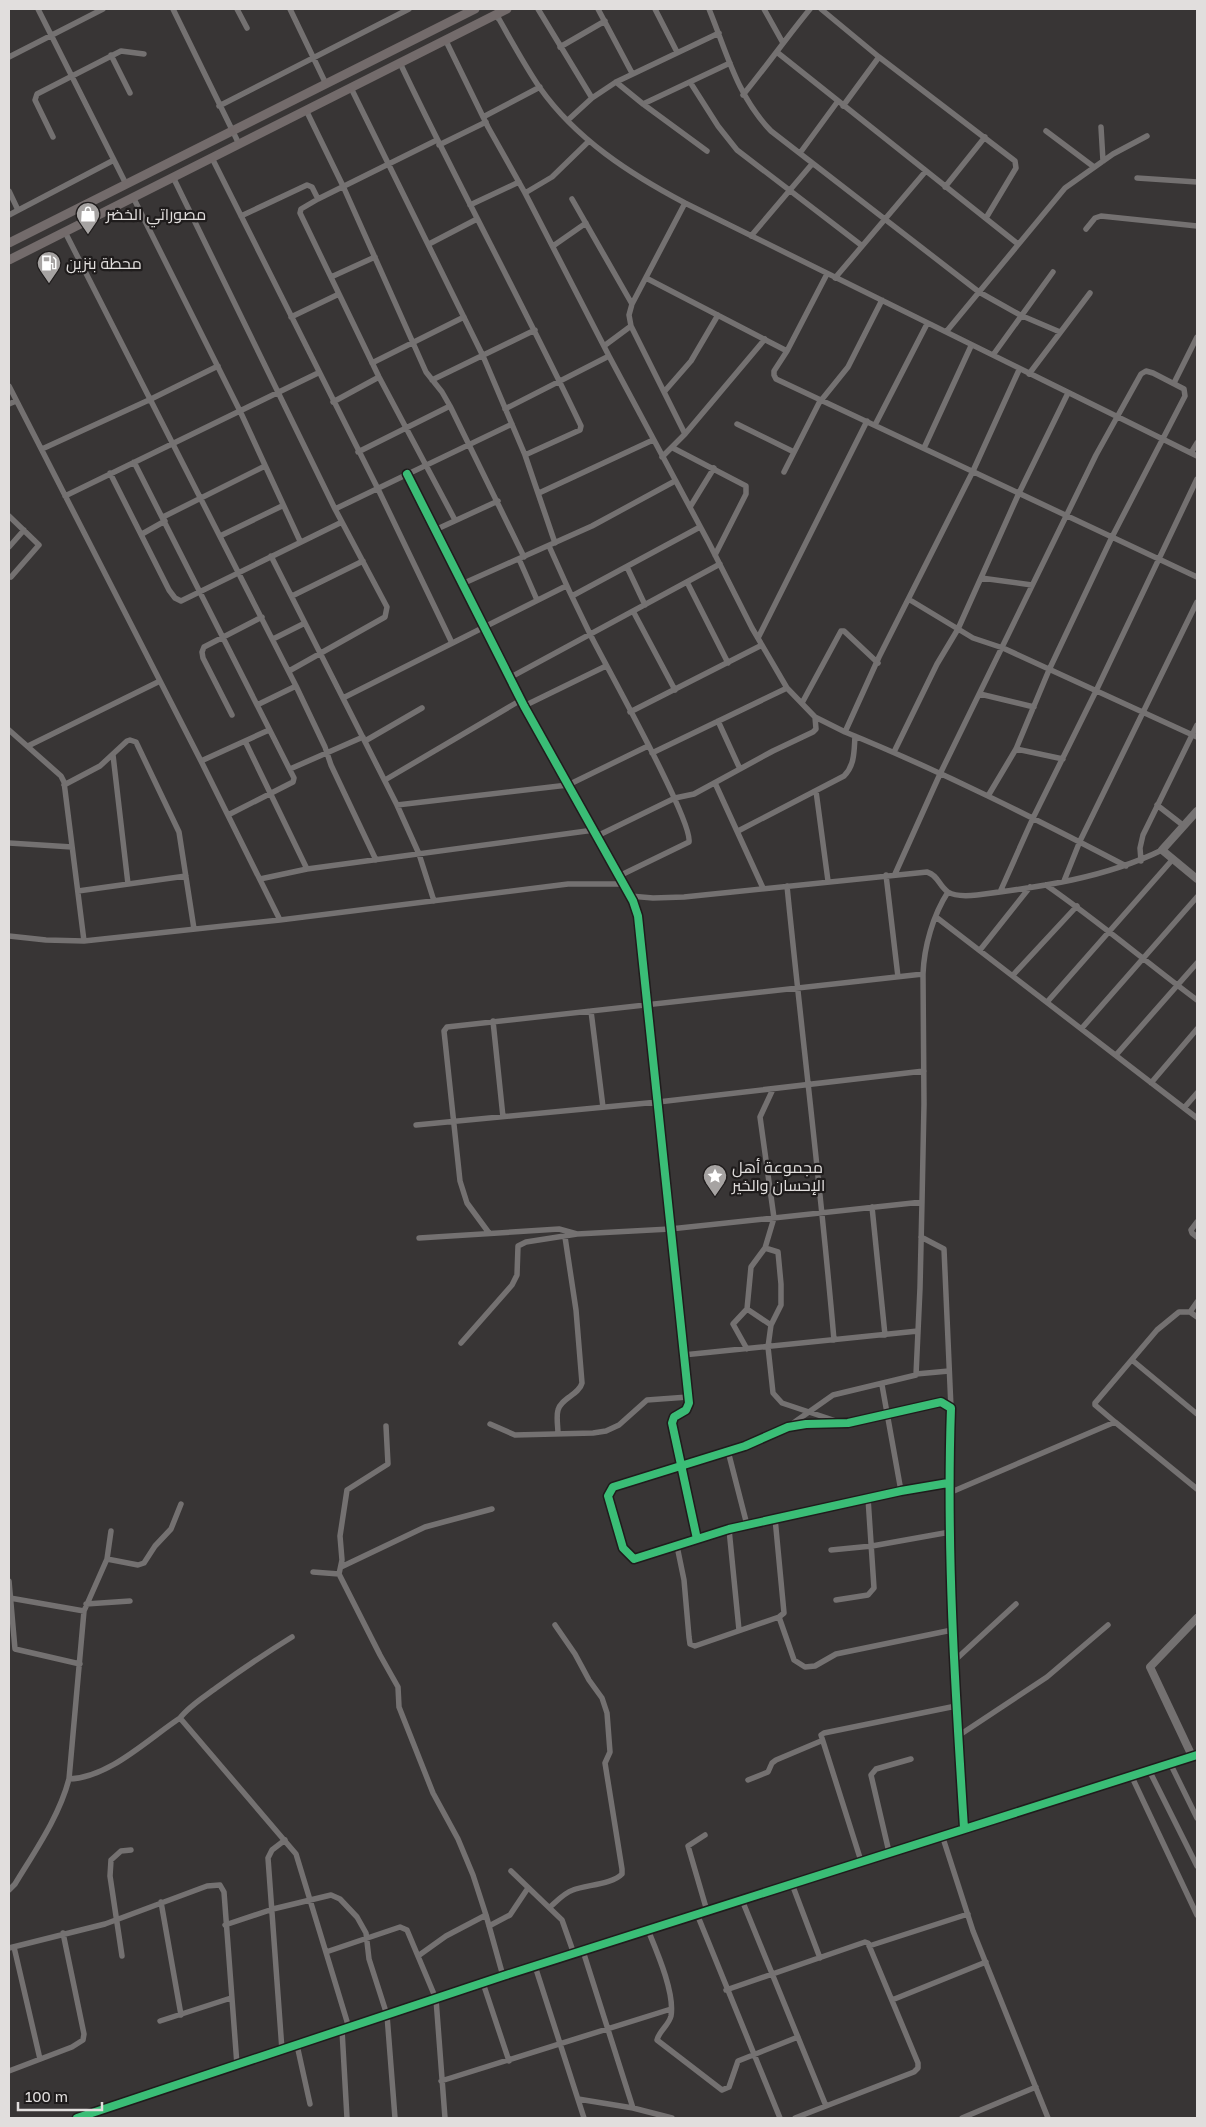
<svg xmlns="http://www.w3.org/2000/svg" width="1206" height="2127" font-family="'Golos Text',Cairo,sans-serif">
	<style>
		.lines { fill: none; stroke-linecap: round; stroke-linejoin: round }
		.street { stroke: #747171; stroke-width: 5.5 }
		.secondary { stroke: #747171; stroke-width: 8 }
		.primary { stroke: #736b6b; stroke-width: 9 }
		.cycleway-casing { stroke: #1f1c1c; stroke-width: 11 }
		.cycleway { stroke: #3abd76; stroke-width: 8 }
		.labels { text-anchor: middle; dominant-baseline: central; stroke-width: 4.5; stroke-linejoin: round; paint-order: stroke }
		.poi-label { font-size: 16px; fill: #e1dedd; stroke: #1f1c1c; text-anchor: start }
	</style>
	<rect width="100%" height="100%" fill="#383535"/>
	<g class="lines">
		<path class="street" d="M 38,9 L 126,184
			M 173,9 L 239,144
			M 237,9 L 247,28
			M 290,9 L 326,84
			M 538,9 L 592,98
			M 598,9 L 632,73
			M 655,9 L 677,52
			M 709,9 C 727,53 737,96 771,131 L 979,292 L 1020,315 L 1060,332
			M 764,9 L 783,43
			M 821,9 L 879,57 L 1015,161 L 1016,168 L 986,218
			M 494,15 L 499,19 C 512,42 525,66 540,88 C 576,139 630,174 685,203 L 1197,456
			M 446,41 L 488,127 L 525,193 L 609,356 L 709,543 L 752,628 L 787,688 L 815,717 L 816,729 L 813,732 L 773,751 L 694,794 L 675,798 L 597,836
			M 560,47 L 605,21
			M 778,53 L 1018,244
			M 111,55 L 130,93
			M 9,57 L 103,9
			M 400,63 C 458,185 523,304 581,426 L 580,430 L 525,455
			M 616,82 L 643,104 L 707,151
			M 690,82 L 718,126 L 737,150 L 861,245
			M 351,88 L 483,356 L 525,455 L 555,543
			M 743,95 C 766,67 787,37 810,9
			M 643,104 L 730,63
			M 219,106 L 409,9
			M 843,106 L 879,57
			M 306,110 L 343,186 L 426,372 L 442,392 L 450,406 L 524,557
			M 483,117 L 540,87
			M 568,120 L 592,98 L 616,82 L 719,33
			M 1101,127 L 1103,161
			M 1046,131 L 1094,167
			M 53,137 L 35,100 L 37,94 L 121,51 L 144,54
			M 437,140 L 318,199 L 301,209 L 300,213 L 379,377 L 455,520
			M 439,145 L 486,122
			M 800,153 L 838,101
			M 212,158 L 378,489 L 452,643
			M 173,177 L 335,509 L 387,607 L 385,617 L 289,671
			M 1137,178 L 1197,182
			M 945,187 L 985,137
			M 9,191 L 18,210
			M 525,193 L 552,177 L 589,141
			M 133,197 L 240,411 L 300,541
			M 572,199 L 632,304
			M 685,203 L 632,304 L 629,315 L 631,326 L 685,434
			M 470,205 L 519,182
			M 9,215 L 114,160
			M 241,216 L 307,185 L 312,187 L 318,199
			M 1086,229 L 1095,218 L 1101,216 L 1197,226
			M 65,232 L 296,686 L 257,705
			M 751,236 L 812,164
			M 429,244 L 477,219
			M 553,246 L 586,223
			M 827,274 L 787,351 L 774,371 L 774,375 L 776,379 L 1197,577
			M 331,277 L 375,257
			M 646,278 L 787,351
			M 835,278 L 925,172
			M 291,317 L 339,294
			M 946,332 L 1065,188 L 1113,154 L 1147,136
			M 604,346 L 631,326
			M 993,355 L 1053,272
			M 372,363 L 464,317
			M 1029,374 L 1090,293
			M 432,380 L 535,330
			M 1174,383 L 1197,337
			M 9,386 L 201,761 L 280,920
			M 664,392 L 691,361 L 718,315
			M 333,402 L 379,377
			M 9,404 L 16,401
			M 505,409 L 609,356
			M 737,424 L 794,452
			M 875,425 L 927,324
			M 673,448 L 746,486 L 746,494 L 715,555
			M 924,448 L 971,346
			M 42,449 L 149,400 L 218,366
			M 358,452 L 450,406
			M 1191,453 L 1197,443
			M 662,457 L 685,434 L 765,339
			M 134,462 L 294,778 L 293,782 L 228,815
			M 784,472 L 819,403 L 848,367 L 882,300
			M 110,473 L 169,590 L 175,598 L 181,601 L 342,522
			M 407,474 L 524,706 L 633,901 L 638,916 L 689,1403 L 686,1410 L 674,1417 L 672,1423 L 697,1539
			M 539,493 L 653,440
			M 65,496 L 318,373
			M 690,507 L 714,468
			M 335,509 L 512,424
			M 9,516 L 39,545 L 11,577
			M 163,517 L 265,466
			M 435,530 L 498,501
			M 142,534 L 165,521
			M 220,536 L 282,506
			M 549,546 C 562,576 576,606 591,636 C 606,666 693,821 689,842 L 619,876
			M 9,547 L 24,530
			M 271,556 L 397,805 L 419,854 L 434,901
			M 519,559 L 537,600
			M 627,567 L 645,605
			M 981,578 L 1032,585
			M 687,582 L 728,663
			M 462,584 L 592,526 L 675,481
			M 292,596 L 363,561
			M 572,596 L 700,527
			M 910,600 L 973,638 L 1003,648 L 1197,737
			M 633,611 L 675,690
			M 758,638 L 867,421
			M 273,639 L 305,623
			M 509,678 L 720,564
			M 296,686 L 325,747 L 331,765 L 376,860
			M 980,694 L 1034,707
			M 343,698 L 566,586
			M 802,703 L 841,631 L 844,631 L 878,663
			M 524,706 L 606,666
			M 630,712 L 762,645
			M 232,715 L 203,658 L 202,652 L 204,647 L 262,617
			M 815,717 L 845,732 L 879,657 L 973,471 L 1019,370
			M 718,721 L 740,769
			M 9,730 L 61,776 L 64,782 L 84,941
			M 845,732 C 941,771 1034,818 1126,866
			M 245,741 L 307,869
			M 365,741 L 422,708
			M 28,746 L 160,681
			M 1016,749 L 1063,759
			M 894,752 L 937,664 L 958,629 L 1019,493 L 1068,393
			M 652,753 L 787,688
			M 113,755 L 128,884
			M 201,761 L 269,730
			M 290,769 L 363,737
			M 385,780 L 521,700
			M 715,783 L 763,888
			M 64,785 L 100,766 L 127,741 L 130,740 L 136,742 L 179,832 L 194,929
			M 816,791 L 828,881
			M 397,805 L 568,785 L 648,746
			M 1157,805 L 1184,826
			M 738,831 L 844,776 C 855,765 854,751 855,736
			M 9,843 L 72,847
			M 1141,861 L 1140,848 L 1143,835 L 1197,725
			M 895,874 L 940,774 L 1096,455 L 1141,374 L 1146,371 L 1153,373 L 1184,389 L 1185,396 L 1112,537 L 1049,670 L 1016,749 L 988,796
			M 886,875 L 898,977
			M 260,879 L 307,869 L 594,830
			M 1064,881 L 1080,841 L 1197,602
			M 1046,885 C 1098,921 1146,962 1197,1000
			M 787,886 C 802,1037 821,1188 834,1340
			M 78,891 L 186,876
			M 1000,892 L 1033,818 L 1096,691 L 1197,479
			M 630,896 L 653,898 L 684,897 L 927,872 C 938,875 939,886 948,892 C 956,897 968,896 977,895 C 1040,887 1105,878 1162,850
			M 936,917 L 1197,1118
			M 9,936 L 46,940 L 84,941 L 280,920 L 568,884 L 623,884
			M 980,950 L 1030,887
			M 1013,975 L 1077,906
			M 1048,1001 L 1173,859
			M 591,1011 L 603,1107
			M 493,1021 L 503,1117
			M 1082,1028 L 1197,897
			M 1116,1055 L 1197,963
			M 1151,1083 L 1197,1029
			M 1184,1108 L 1197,1093
			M 416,1125 L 658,1102 L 924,1071
			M 872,1207 L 885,1335
			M 1197,1222 L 1191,1230 L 1192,1233 L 1197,1237
			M 489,1233 L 467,1203 L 460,1181 L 444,1031 L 447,1027 L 923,974 C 924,947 933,915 948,892
			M 921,1237 L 944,1249 L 951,1408
			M 419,1238 L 559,1229 L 577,1234
			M 765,1248 L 778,1252 L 781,1284 L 781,1305 L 771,1325
			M 747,1309 L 771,1325 L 768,1347 L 773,1393 L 782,1403 L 839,1422
			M 1190,1312 L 1197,1317
			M 461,1343 L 512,1285 L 517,1275 L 518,1246 L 526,1242 L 577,1234 L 670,1229 L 922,1202 L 924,1104 L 923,974
			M 747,1349 L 733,1324 L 747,1309 L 751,1267 L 765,1248 L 774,1218 L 760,1117 L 773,1089
			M 683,1355 L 918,1331
			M 1132,1360 L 1197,1414
			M 916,1374 L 949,1371
			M 882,1385 L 901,1491
			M 1115,1422 L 1095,1405 L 1095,1403 L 1157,1330 L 1179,1312 L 1190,1312 L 1197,1302
			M 490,1424 L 515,1435 L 593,1433 L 606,1431 L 619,1425 L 647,1400 L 688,1397
			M 386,1426 L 388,1464 L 347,1490 L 340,1536 L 342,1560 L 339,1574 L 380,1655 L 398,1687 L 399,1707 L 433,1793 L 458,1839 L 473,1875 L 486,1915 L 503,1976
			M 789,1426 L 833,1395 L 916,1375 L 920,1288 L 922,1202
			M 558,1434 C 558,1426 556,1417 558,1410 C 561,1398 579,1395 582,1383 L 576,1310 L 565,1237
			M 728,1451 L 747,1525
			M 948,1483 L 901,1491 L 729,1529 L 634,1559 L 623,1548 L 608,1496 L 613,1487 L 745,1446 L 788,1427 L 806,1424 L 848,1423 L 941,1402 L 951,1408 C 946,1548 955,1688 964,1828
			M 949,1493 L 1115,1422 L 1197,1489
			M 729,1529 L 739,1630
			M 677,1546 L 684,1580 L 689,1637 L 690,1644 L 695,1646 L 779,1617 L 784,1613 L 775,1518
			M 831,1550 L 872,1546 L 950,1532
			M 107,1559 L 138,1565 L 144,1563 L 155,1546 L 171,1529 L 181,1504
			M 341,1567 L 425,1527 L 492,1509
			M 313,1572 L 339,1574
			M 9,1581 L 15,1649 L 80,1664
			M 10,1598 L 84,1611
			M 836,1600 L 868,1595 L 874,1588 L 868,1498
			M 86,1604 L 130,1601
			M 779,1617 L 794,1660 L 805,1667 L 815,1666 L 836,1654 L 952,1630
			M 292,1637 C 266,1653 241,1670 216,1688 C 204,1697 189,1706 180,1718 L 296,1854 L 349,2028
			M 953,1662 L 1016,1604
			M 958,1736 L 1047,1677 L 1108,1625
			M 1170,1763 L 1197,1818
			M 1149,1770 L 1197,1866
			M 1131,1775 L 1197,1915
			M 69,1779 C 109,1778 148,1739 180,1718
			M 748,1780 L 768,1772 L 772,1763 L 776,1760 L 821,1741
			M 705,1835 L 688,1846 L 707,1911
			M 942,1835 L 973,1931 L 1048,2118
			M 889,1852 L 871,1775 L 876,1769 L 911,1759
			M 861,1861 L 821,1735 L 824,1733 L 956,1706
			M 511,1871 L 562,1920 L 574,1954
			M 792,1884 L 820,1958
			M 9,1890 L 15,1884 C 35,1851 59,1817 69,1779 L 84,1611 L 107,1559 L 111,1531
			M 742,1900 L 826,2106
			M 161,1902 L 181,2015
			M 550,1907 C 557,1901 564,1893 573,1890 C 586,1885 613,1884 622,1874 L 622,1869 L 605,1763 L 610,1752 L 607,1713 L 602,1698 L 589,1680 L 575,1654 L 555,1625
			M 697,1914 L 780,2118
			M 225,1925 L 273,1909 L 331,1895 L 340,1899 L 357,1917 L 366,1933 L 369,1959 L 387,2015 L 395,2118
			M 489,1926 L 510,1915 L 528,1888
			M 648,1930 C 657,1952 675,1993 671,2016 C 669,2025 659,2031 657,2040 L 722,2090 L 729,2087 L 738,2061 L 798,2037
			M 869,1946 L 968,1914
			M 14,1947 L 40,2059
			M 9,1948 L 105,1924 L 207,1886 L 220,1885 L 224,1892 L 237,2065
			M 583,1951 L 633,2108
			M 326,1952 L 400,1927 L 407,1930 L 436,1999 L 445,2118
			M 122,1956 L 110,1876 L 111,1860 L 121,1851 L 131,1850
			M 418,1956 L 446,1936 L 486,1915
			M 535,1966 L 584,2118
			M 483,1983 L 509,2061
			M 726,1990 L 865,1942 L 868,1943 L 918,2063 L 918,2068 L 914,2072 L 795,2118
			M 892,2000 L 986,1962
			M 160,2021 L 231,1998
			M 342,2030 L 347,2118
			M 297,2045 L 310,2104
			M 282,2050 L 268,1858 L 272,1850 L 285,1840
			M 9,2071 L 72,2047 L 83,2040 L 84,2034 L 63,1933
			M 441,2081 L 671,2009
			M 578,2099 L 633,2108 L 672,2118
			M 962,2118 L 1036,2087"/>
		<path class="secondary" d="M 1197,811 L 1162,850 L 1197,879
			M 77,2118 L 503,1976 L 1192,1756 L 1150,1667 L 1197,1618"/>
		<path class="primary" d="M 9,243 L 475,9
			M 9,260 L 507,9"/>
		<g class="cycleway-casing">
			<path id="cycleway" d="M 407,474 L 524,706 L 633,901 L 638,916 L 689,1403 L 686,1410 L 674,1417 L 672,1423 L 697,1539
				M 948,1483 L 901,1491 L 729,1529 L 634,1559 L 623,1548 L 608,1496 L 613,1487 L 745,1446 L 788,1427 L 806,1424 L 848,1423 L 941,1402 L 951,1408 C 946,1548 955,1688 964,1828
				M 77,2118 L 503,1976 L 1197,1755"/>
		</g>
		<use href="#cycleway" class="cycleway"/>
	</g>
	<defs>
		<g id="shop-pin" transform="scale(1.25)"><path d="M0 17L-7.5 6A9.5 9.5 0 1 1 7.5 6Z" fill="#a6a3a2" stroke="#1f1c1c"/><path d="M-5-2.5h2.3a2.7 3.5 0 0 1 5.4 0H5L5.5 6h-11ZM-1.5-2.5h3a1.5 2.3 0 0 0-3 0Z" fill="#fff"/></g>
		<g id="fuel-pin" transform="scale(1.25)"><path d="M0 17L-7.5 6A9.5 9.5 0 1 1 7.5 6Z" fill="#a6a3a2" stroke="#1f1c1c"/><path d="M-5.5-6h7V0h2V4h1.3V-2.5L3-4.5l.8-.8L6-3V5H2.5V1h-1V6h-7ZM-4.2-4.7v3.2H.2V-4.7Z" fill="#fff"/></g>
		<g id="sight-pin" transform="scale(1.25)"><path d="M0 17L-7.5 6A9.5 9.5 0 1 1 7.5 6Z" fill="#a6a3a2" stroke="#1f1c1c"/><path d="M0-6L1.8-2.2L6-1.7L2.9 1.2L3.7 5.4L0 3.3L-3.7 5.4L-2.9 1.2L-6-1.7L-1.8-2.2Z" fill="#fff"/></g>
	</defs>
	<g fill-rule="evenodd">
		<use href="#shop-pin" x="88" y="214"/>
		<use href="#fuel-pin" x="49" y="263"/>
		<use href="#sight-pin" x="715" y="1176"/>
	</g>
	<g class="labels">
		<g class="poi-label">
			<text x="106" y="214">مصوراتي الخضر</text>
			<text x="66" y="263">محطة بنزين</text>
			<text x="732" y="1167">مجموعة أهل<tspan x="732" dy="18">الإحسان والخير</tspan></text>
		</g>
	</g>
	<rect width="1206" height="2127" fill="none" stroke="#e1dedd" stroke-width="20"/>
	<path d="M18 2102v8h84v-8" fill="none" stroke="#e1dedd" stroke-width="2.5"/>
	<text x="25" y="2102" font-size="15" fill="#e1dedd" stroke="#1f1c1c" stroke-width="4" paint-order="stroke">100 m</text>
</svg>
